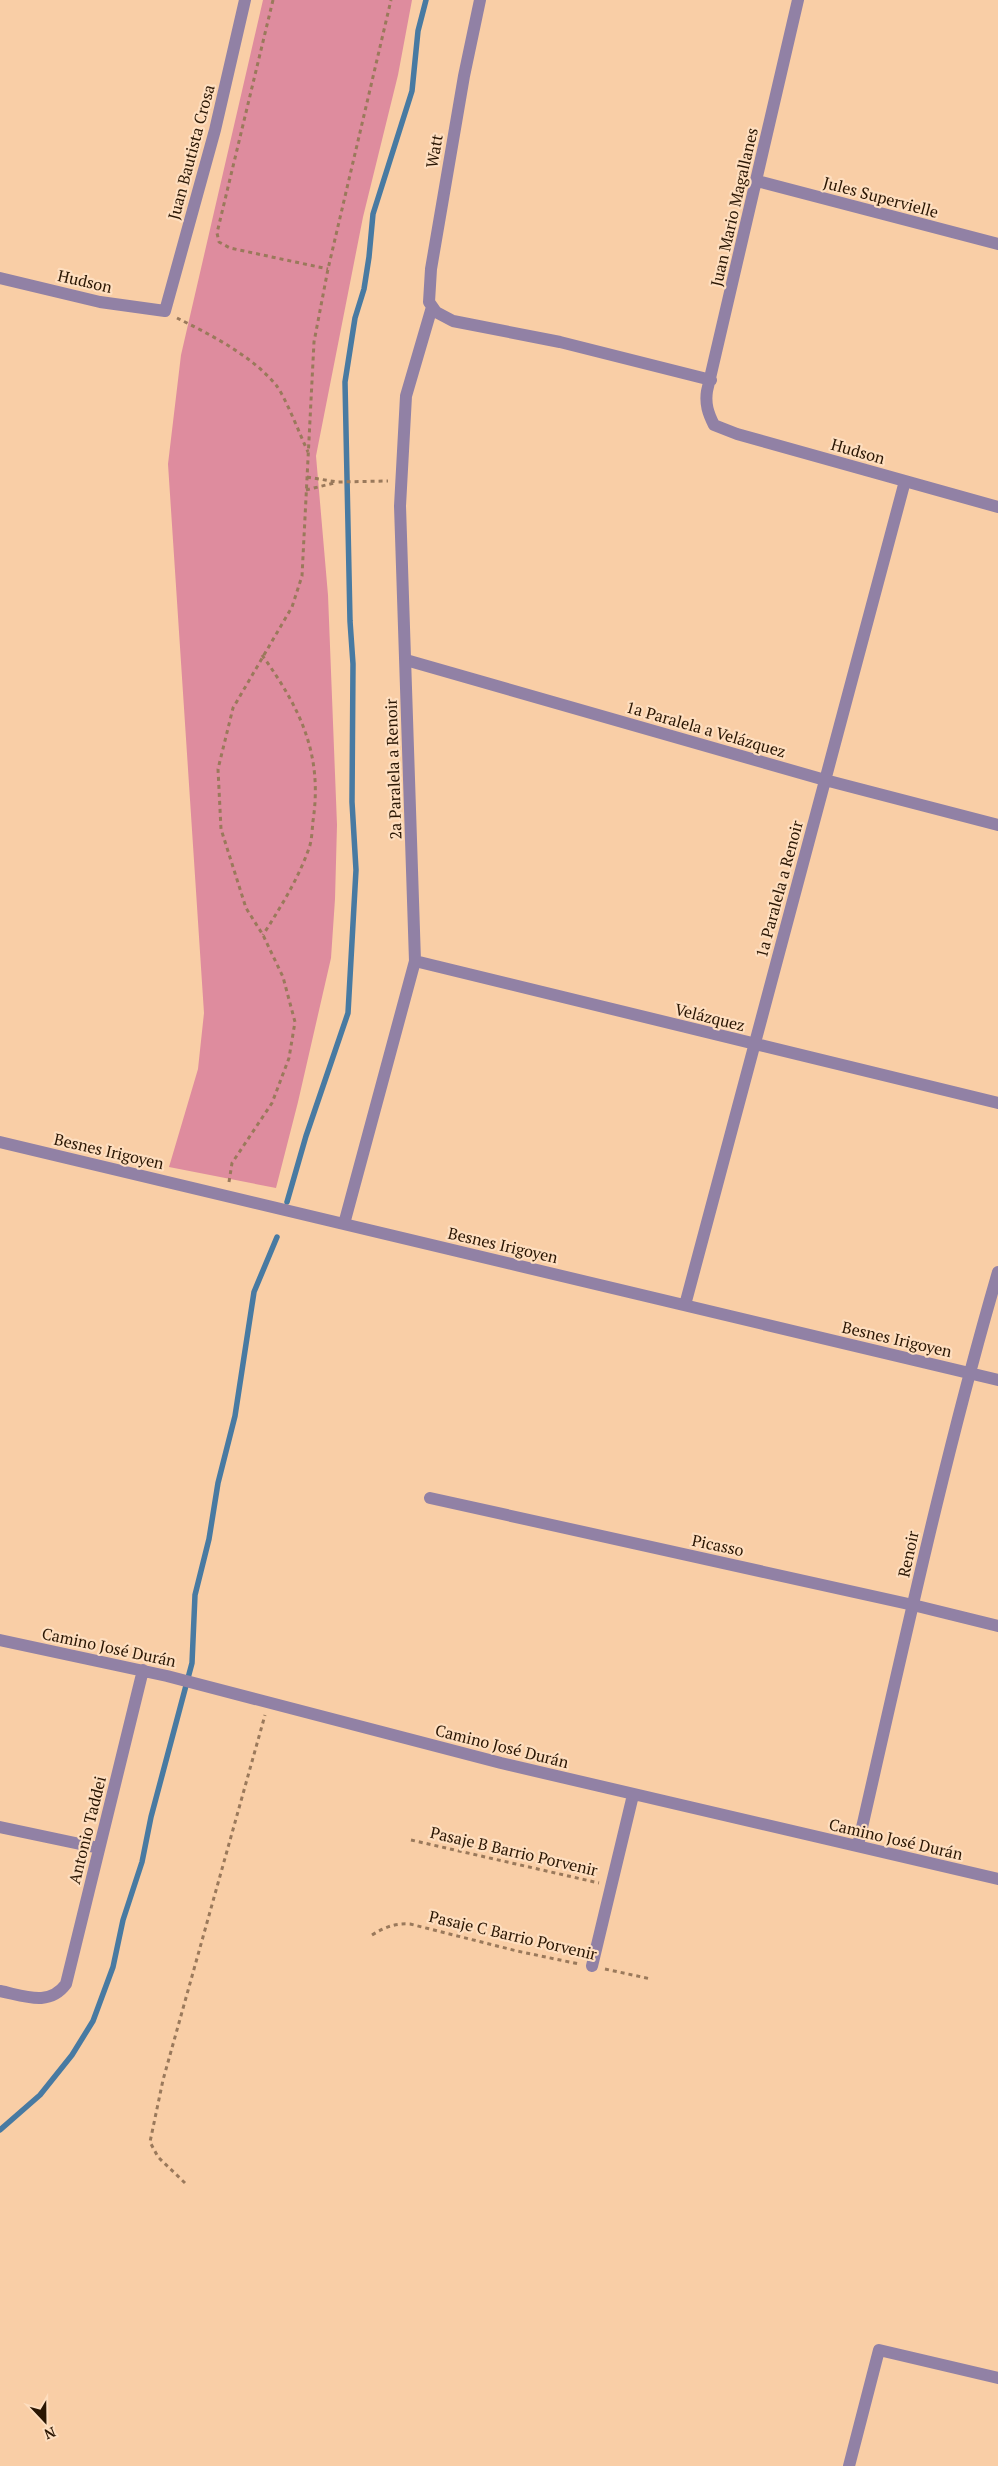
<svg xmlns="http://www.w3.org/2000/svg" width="998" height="2466" font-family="'PT Serif',serif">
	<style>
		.green { fill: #de8c9e }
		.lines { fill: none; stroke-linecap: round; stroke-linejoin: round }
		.stream { stroke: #487aa2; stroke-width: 5.5 }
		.path { stroke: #9a795b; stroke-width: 3; stroke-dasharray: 4 4; stroke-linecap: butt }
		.minor { stroke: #9181a5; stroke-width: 12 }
		.labels { text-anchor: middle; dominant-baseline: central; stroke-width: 4.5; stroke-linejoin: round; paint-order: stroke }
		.street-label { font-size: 16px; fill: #2a1603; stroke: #fedebf }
	</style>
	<rect width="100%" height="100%" fill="#f9cea6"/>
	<path class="green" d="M 263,0 L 412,0 L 398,75 L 363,217 L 316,456 L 328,595 L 337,825 L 335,899 L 331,958 L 298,1102 L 276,1188 L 169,1167 L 198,1069 L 204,1013 L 168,464 L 181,355 Z"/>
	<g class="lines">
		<path class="stream" d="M 287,1202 L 306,1136 L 348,1013 L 356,870 L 352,802 L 353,664 L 350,621 L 345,382 L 355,318 L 364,289 L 369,257 L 373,214 L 412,91 L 418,31 L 426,0
			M 0,2130 L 40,2095 L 72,2055 L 93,2021 L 113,1967 L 123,1920 L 142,1862 L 151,1817 L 192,1663 L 195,1595 L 209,1539 L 218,1483 L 235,1416 L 254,1292 L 277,1237"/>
		<path class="path" d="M 273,0 L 217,233 L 219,242 L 230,248 L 328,269
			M 177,318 C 211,335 251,355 276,385 C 286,398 300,435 308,452
			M 307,477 L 337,482 L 388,481
			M 306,490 L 334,483
			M 262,655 C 300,708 323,754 313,821 C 312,830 312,842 308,851 C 297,881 280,908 263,935
			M 229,1182 L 232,1163 L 272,1103 L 289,1058 L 295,1022 L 283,977 L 263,935 L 246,908 L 221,829 L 218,769 L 233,708 L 292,607 L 302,576 L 314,342 L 328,269 L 391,0
			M 411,1840 L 599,1883
			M 372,1935 C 385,1927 395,1923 410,1924 L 517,1951 L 579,1964
			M 605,1969 L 651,1979
			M 185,2183 L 158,2157 L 150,2142 L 163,2080 L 265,1715"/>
		<path class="minor" d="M 480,0 L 464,76 L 431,269 L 429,302 L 436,312 L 453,321 L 560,342 L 711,380
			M 798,0 L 707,391 C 705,404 708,413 714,425 L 737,434 L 998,507
			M 757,181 L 998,244
			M 0,278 L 100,302 L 165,311 L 215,130 L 245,0
			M 406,660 L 825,780 L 998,825
			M 415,961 L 998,1103
			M 0,1142 L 998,1380
			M 344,1224 L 415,961 L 400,506 L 406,396 L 432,307
			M 685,1305 L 905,481
			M 430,1498 L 913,1605 L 998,1626
			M 0,1640 L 167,1676 L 501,1763 L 998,1879
			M 0,1827 L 99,1848
			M 858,1845 C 902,1653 943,1461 998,1272
			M 592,1966 L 633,1795
			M 0,1991 C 25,1996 49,2007 66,1984 L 143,1670
			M 849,2466 L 879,2350 L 998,2378"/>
	</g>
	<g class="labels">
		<g class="street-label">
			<text transform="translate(434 151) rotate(-80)">Watt</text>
			<text transform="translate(191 152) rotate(-75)">Juan Bautista Crosa</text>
			<text transform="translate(881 197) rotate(15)">Jules Supervielle</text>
			<text transform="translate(734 207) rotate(-77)">Juan Mario Magallanes</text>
			<text transform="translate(85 281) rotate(13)">Hudson</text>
			<text transform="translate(858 451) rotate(16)">Hudson</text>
			<text transform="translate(706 729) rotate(16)">1a Paralela a Velázquez</text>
			<text transform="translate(393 769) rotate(-92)">2a Paralela a Renoir</text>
			<text transform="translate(779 889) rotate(-75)">1a Paralela a Renoir</text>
			<text transform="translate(710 1017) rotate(14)">Velázquez</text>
			<text transform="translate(109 1151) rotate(13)">Besnes Irigoyen</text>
			<text transform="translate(503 1245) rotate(13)">Besnes Irigoyen</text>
			<text transform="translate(897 1339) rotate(13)">Besnes Irigoyen</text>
			<text transform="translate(718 1545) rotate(12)">Picasso</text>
			<text transform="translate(908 1554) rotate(-78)">Renoir</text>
			<text transform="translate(109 1647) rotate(12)">Camino José Durán</text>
			<text transform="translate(502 1746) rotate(14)">Camino José Durán</text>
			<text transform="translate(87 1830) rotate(-76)">Antonio Taddei</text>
			<text transform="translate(896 1839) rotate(13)">Camino José Durán</text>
			<text transform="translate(514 1851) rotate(13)">Pasaje B Barrio Porvenir</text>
			<text transform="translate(513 1935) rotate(13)">Pasaje C Barrio Porvenir</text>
		</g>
	</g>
	<g transform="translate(45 2421) rotate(158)" stroke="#fedebf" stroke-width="4" paint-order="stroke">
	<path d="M0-4L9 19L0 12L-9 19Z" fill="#2a1603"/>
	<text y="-8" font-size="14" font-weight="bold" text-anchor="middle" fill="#2a1603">N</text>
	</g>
</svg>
